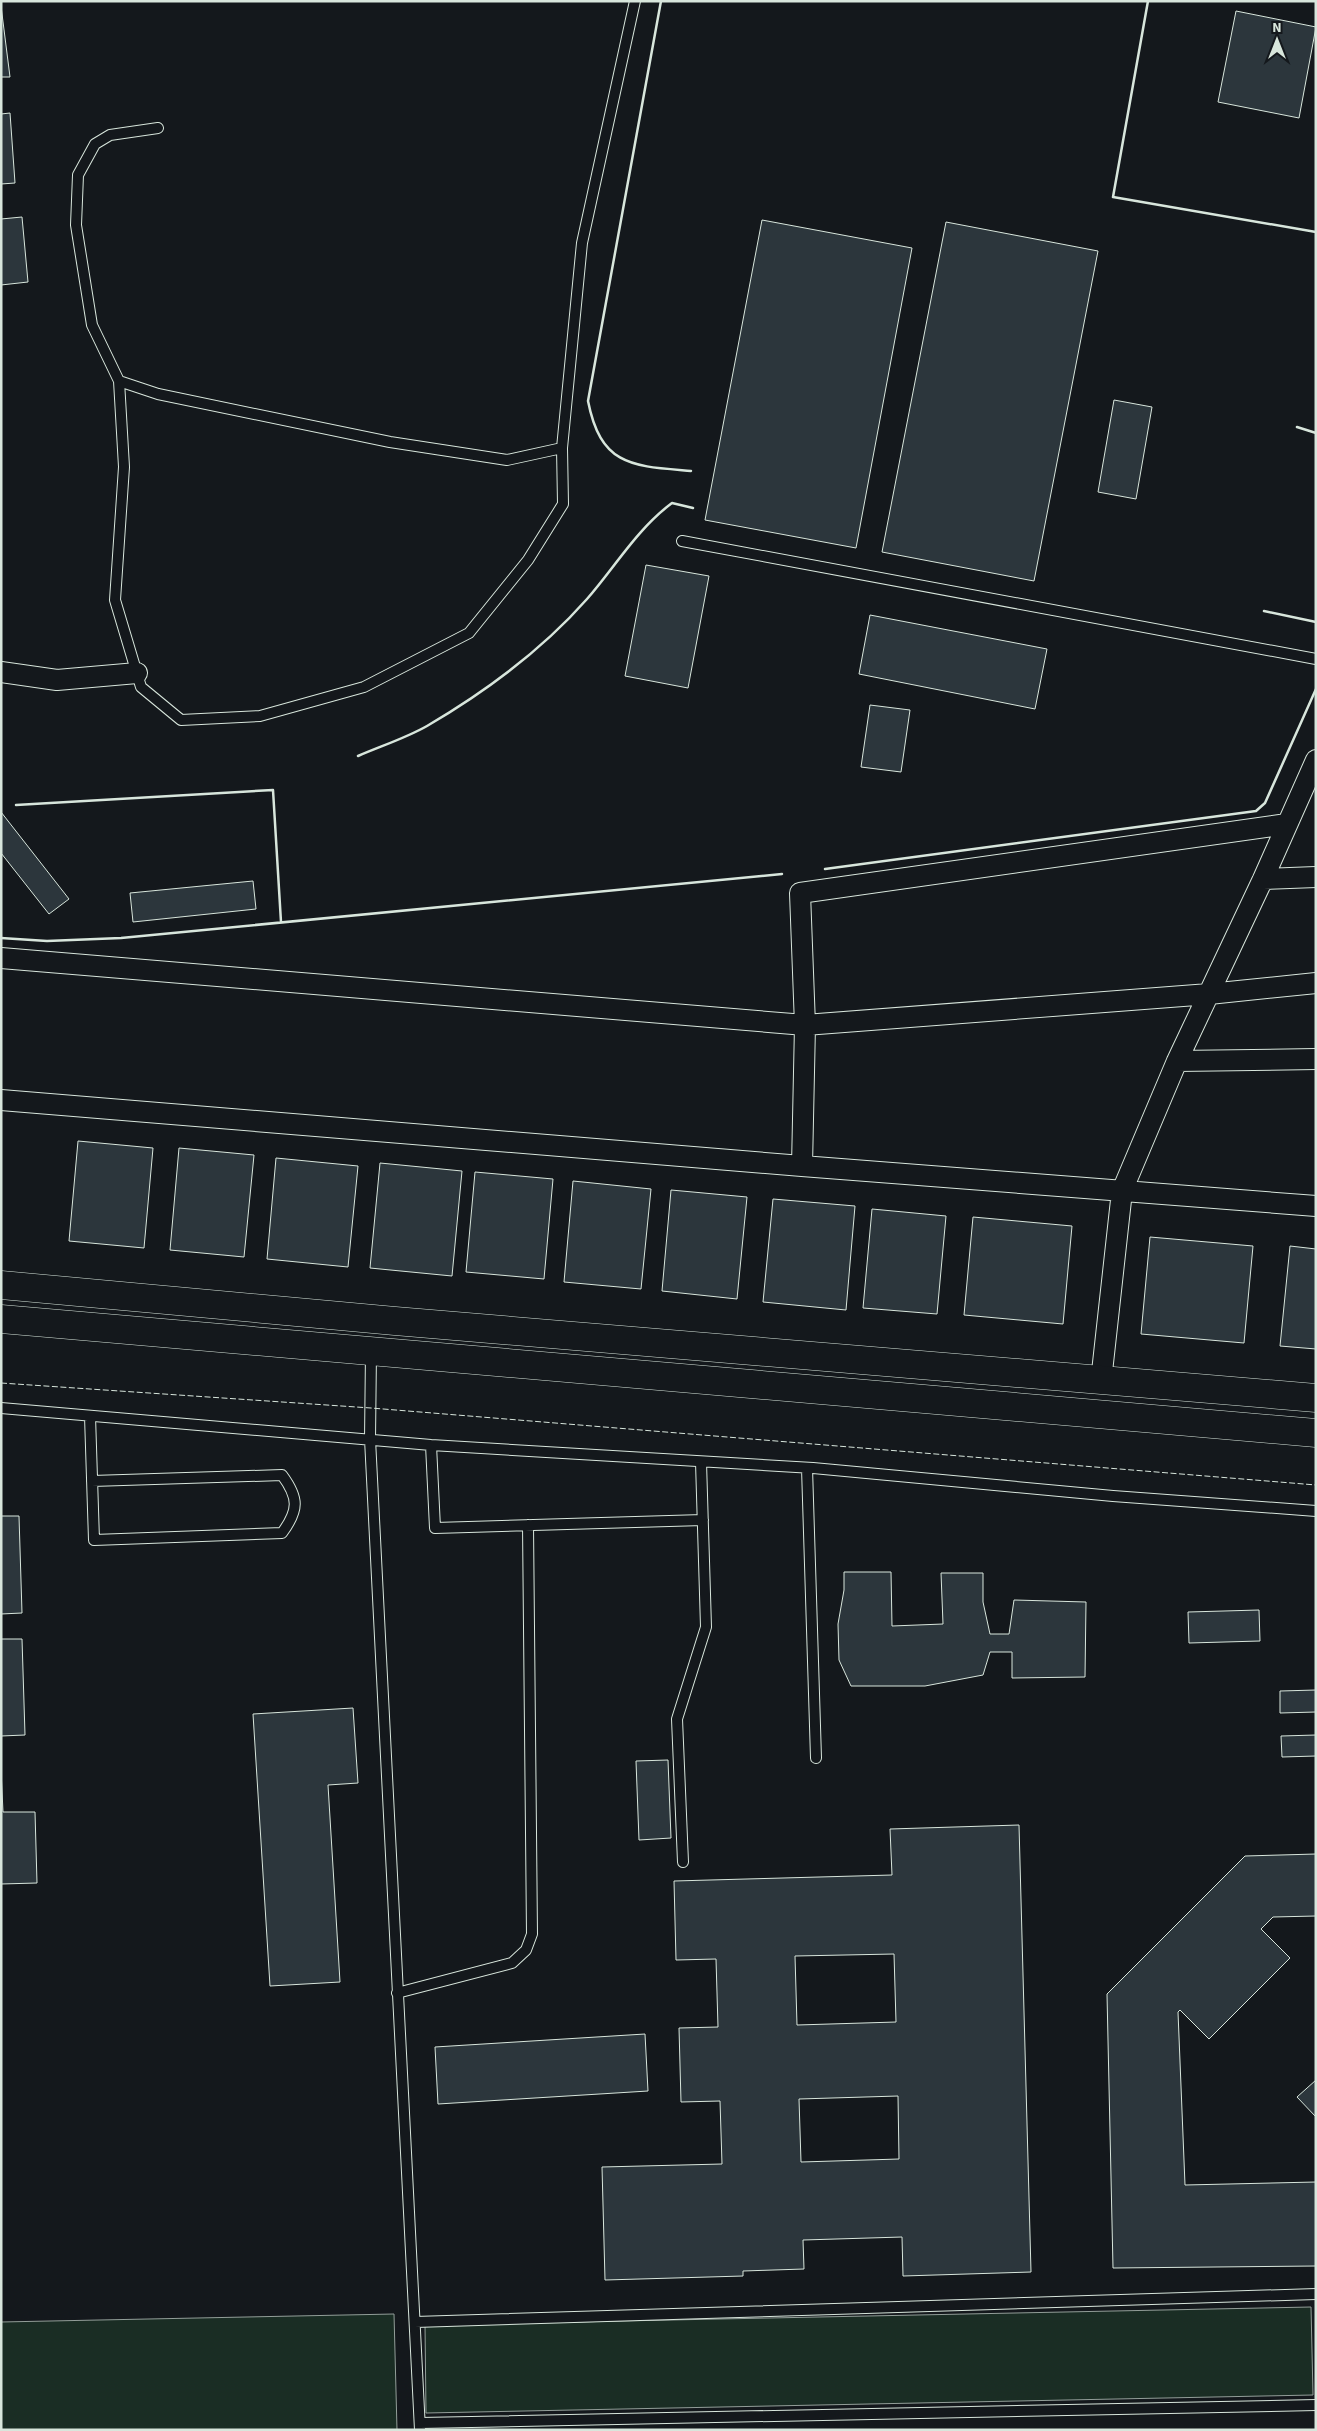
<svg xmlns="http://www.w3.org/2000/svg" width="1317" height="2431" font-family="'Source Sans 3',sans-serif">
	<style>
		.green { fill: #1a2d24; stroke: #939e99 }
		.building { fill: #2c363c; stroke: #d8e6dc; fill-rule: evenodd }
		.lines { fill: none; stroke-linecap: round; stroke-linejoin: round }
		.service-casing { stroke: #d8e6dc; stroke-width: 12 }
		.minor-casing { stroke: #d8e6dc; stroke-width: 22 }
		.trunk-casing { stroke: #d8e6dc; stroke-width: 29 }
		.service { stroke: #14181c; stroke-width: 10 }
		.minor { stroke: #14181c; stroke-width: 20 }
		.trunk { stroke: #14181c; stroke-width: 28 }
		.fence { stroke: #d8e6dc; stroke-width: 1; stroke-dasharray: 6 2.5; stroke-linecap: butt }
		.wall { stroke: #d8e6dc; stroke-width: 2.5 }
	</style>
	<rect width="100%" height="100%" fill="#14181c"/>
	<path class="green" d="M 1311,2307 L 1313,2395 L 426,2413 L 425,2325 Z
		M 394,2314 L 397,2430 L 1,2430 L 1,2322 Z"/>
	<path class="building" d="M 1,6 L 10,77 L 1,77 Z
		M 1236,11 L 1316,27 L 1299,118 L 1218,102 Z
		M 10,113 L 15,183 L 1,184 L 1,114 Z
		M 22,217 L 28,282 L 1,285 L 1,219 Z
		M 762,220 L 912,248 L 856,548 L 705,520 Z
		M 946,222 L 1098,251 L 1034,581 L 882,552 Z
		M 1114,400 L 1152,407 L 1136,499 L 1098,492 Z
		M 646,565 L 709,576 L 688,688 L 625,676 Z
		M 870,615 L 1047,649 L 1035,709 L 859,674 Z
		M 870,705 L 910,710 L 901,772 L 861,767 Z
		M 1,812 L 69,899 L 49,914 L 1,853 Z
		M 253,881 L 256,909 L 133,922 L 130,893 Z
		M 78,1141 L 153,1148 L 144,1248 L 69,1241 Z
		M 179,1148 L 254,1155 L 244,1257 L 170,1250 Z
		M 276,1158 L 358,1166 L 348,1267 L 267,1259 Z
		M 380,1163 L 462,1171 L 452,1276 L 370,1268 Z
		M 475,1172 L 553,1179 L 544,1279 L 466,1272 Z
		M 573,1181 L 651,1189 L 641,1289 L 564,1282 Z
		M 671,1190 L 747,1197 L 737,1299 L 662,1291 Z
		M 773,1199 L 855,1206 L 846,1310 L 763,1302 Z
		M 872,1209 L 946,1216 L 937,1314 L 863,1308 Z
		M 973,1217 L 1072,1226 L 1063,1324 L 964,1315 Z
		M 1150,1237 L 1253,1246 L 1244,1343 L 1141,1334 Z
		M 1290,1246 L 1316,1249 L 1316,1349 L 1280,1346 Z
		M 1,1516 L 19,1516 L 22,1613 L 1,1614 Z
		M 844,1572 L 891,1572 L 892,1626 L 943,1624 L 941,1573 L 983,1573 L 983,1602 L 990,1634 L 1009,1634 L 1014,1600 L 1086,1602 L 1085,1677 L 1012,1678 L 1012,1652 L 990,1652 L 983,1675 L 925,1686 L 851,1686 L 839,1660 L 838,1624 L 844,1590 Z
		M 1259,1610 L 1260,1641 L 1189,1643 L 1188,1612 Z
		M 1,1639 L 22,1639 L 25,1735 L 1,1736 Z
		M 1316,1690 L 1316,1712 L 1280,1713 L 1280,1691 Z
		M 353,1708 L 358,1783 L 328,1785 L 340,1982 L 270,1986 L 253,1714 Z
		M 1316,1735 L 1316,1756 L 1282,1757 L 1281,1736 Z
		M 668,1760 L 671,1838 L 639,1840 L 636,1761 Z
		M 1,1770 L 3,1812 L 35,1812 L 37,1883 L 1,1884 Z
		M 1019,1825 L 1031,2272 L 903,2276 L 902,2237 L 803,2240 L 804,2269 L 743,2271 L 743,2276 L 605,2280 L 602,2167 L 722,2164 L 720,2101 L 681,2102 L 679,2028 L 718,2027 L 716,1959 L 676,1960 L 674,1881 L 892,1875 L 890,1829 ZM 894,1954 L 896,2022 L 797,2025 L 795,1956 ZM 898,2096 L 899,2159 L 801,2162 L 799,2099 Z
		M 1316,1854 L 1316,1916 L 1273,1917 L 1261,1929 L 1290,1958 L 1209,2039 L 1180,2010 L 1178,2012 L 1185,2185 L 1316,2182 L 1316,2266 L 1113,2268 L 1107,1994 L 1245,1856 Z
		M 645,2034 L 648,2091 L 438,2104 L 435,2047 Z
		M 1316,2080 L 1316,2117 L 1297,2097 Z"/>
	<g class="lines">
		<g class="service-casing">
			<path id="service" d="M 158,128 L 110,135 L 95,144 L 78,175 L 76,225 L 92,325 L 119,381 L 158,394 L 390,442 L 507,460 L 562,448
				M 119,381 L 124,467 L 115,600 L 141,687 L 181,720 L 260,716 L 364,687 L 469,633 L 528,560 L 563,504 L 562,448 L 582,243 L 635,1
				M 682,541 L 1316,659
				M 371,1352 L 370,1439 L 420,2430
				M 1,1408 L 431,1445 L 813,1468 L 1113,1496 L 1316,1511
				M 90,1416 L 94,1540 L 282,1533 C 299,1510 299,1498 282,1475 L 92,1481
				M 431,1445 L 435,1528 L 703,1520
				M 807,1468 L 816,1758
				M 683,1862 L 677,1719 L 706,1627 L 701,1462
				M 397,1993 L 512,1963 L 526,1950 L 532,1934 L 528,1525
				M 415,2322 L 1316,2294
				M 420,2423 L 1316,2405"/>
		</g>
		<g class="minor-casing">
			<path id="minor" d="M 1,672 L 57,680 L 137,673
				M 1263,879 L 1316,877
				M 1,958 L 805,1025 L 1209,994 L 1316,983
				M 1177,1061 L 1316,1059
				M 1,1100 L 802,1166 L 1316,1206
				M 802,1166 L 805,1025 L 800,893 L 1287,824
				M 1101,1381 L 1122,1191 L 1177,1061 L 1263,879 L 1316,760"/>
		</g>
		<g class="trunk-casing">
			<path id="trunk" d="M 1,1285 L 395,1321 L 1316,1398
				M 1,1319 L 1316,1433"/>
		</g>
		<use href="#service" class="service"/>
		<use href="#minor" class="minor"/>
		<use href="#trunk" class="trunk"/>
		<path class="fence" d="M 1,1383 L 371,1408 L 1316,1485"/>
		<path class="wall" d="M 661,1 L 588,401 C 601,467 633,466 691,471
			M 1148,1 L 1113,197 L 1316,232
			M 1297,427 L 1316,433
			M 1264,611 L 1316,622
			M 358,756 C 381,746 406,738 427,726 C 485,692 542,650 587,599 C 615,567 637,529 672,503 L 693,508
			M 16,805 L 273,790 L 281,922
			M 825,869 L 1256,811 L 1265,803 L 1316,689
			M 1,938 L 47,941 L 121,938 L 782,874"/>
	</g>
	<rect width="1317" height="2431" fill="none" stroke="#d8e6dc" stroke-width="5"/>
	<g transform="translate(1277 40)" stroke="#14181c" stroke-width="4" paint-order="stroke">
	<path d="M0-4L9 19L0 12L-9 19Z" fill="#d8e6dc"/>
	<text y="-8" font-size="14" font-weight="bold" text-anchor="middle" fill="#d8e6dc">N</text>
	</g>
</svg>
